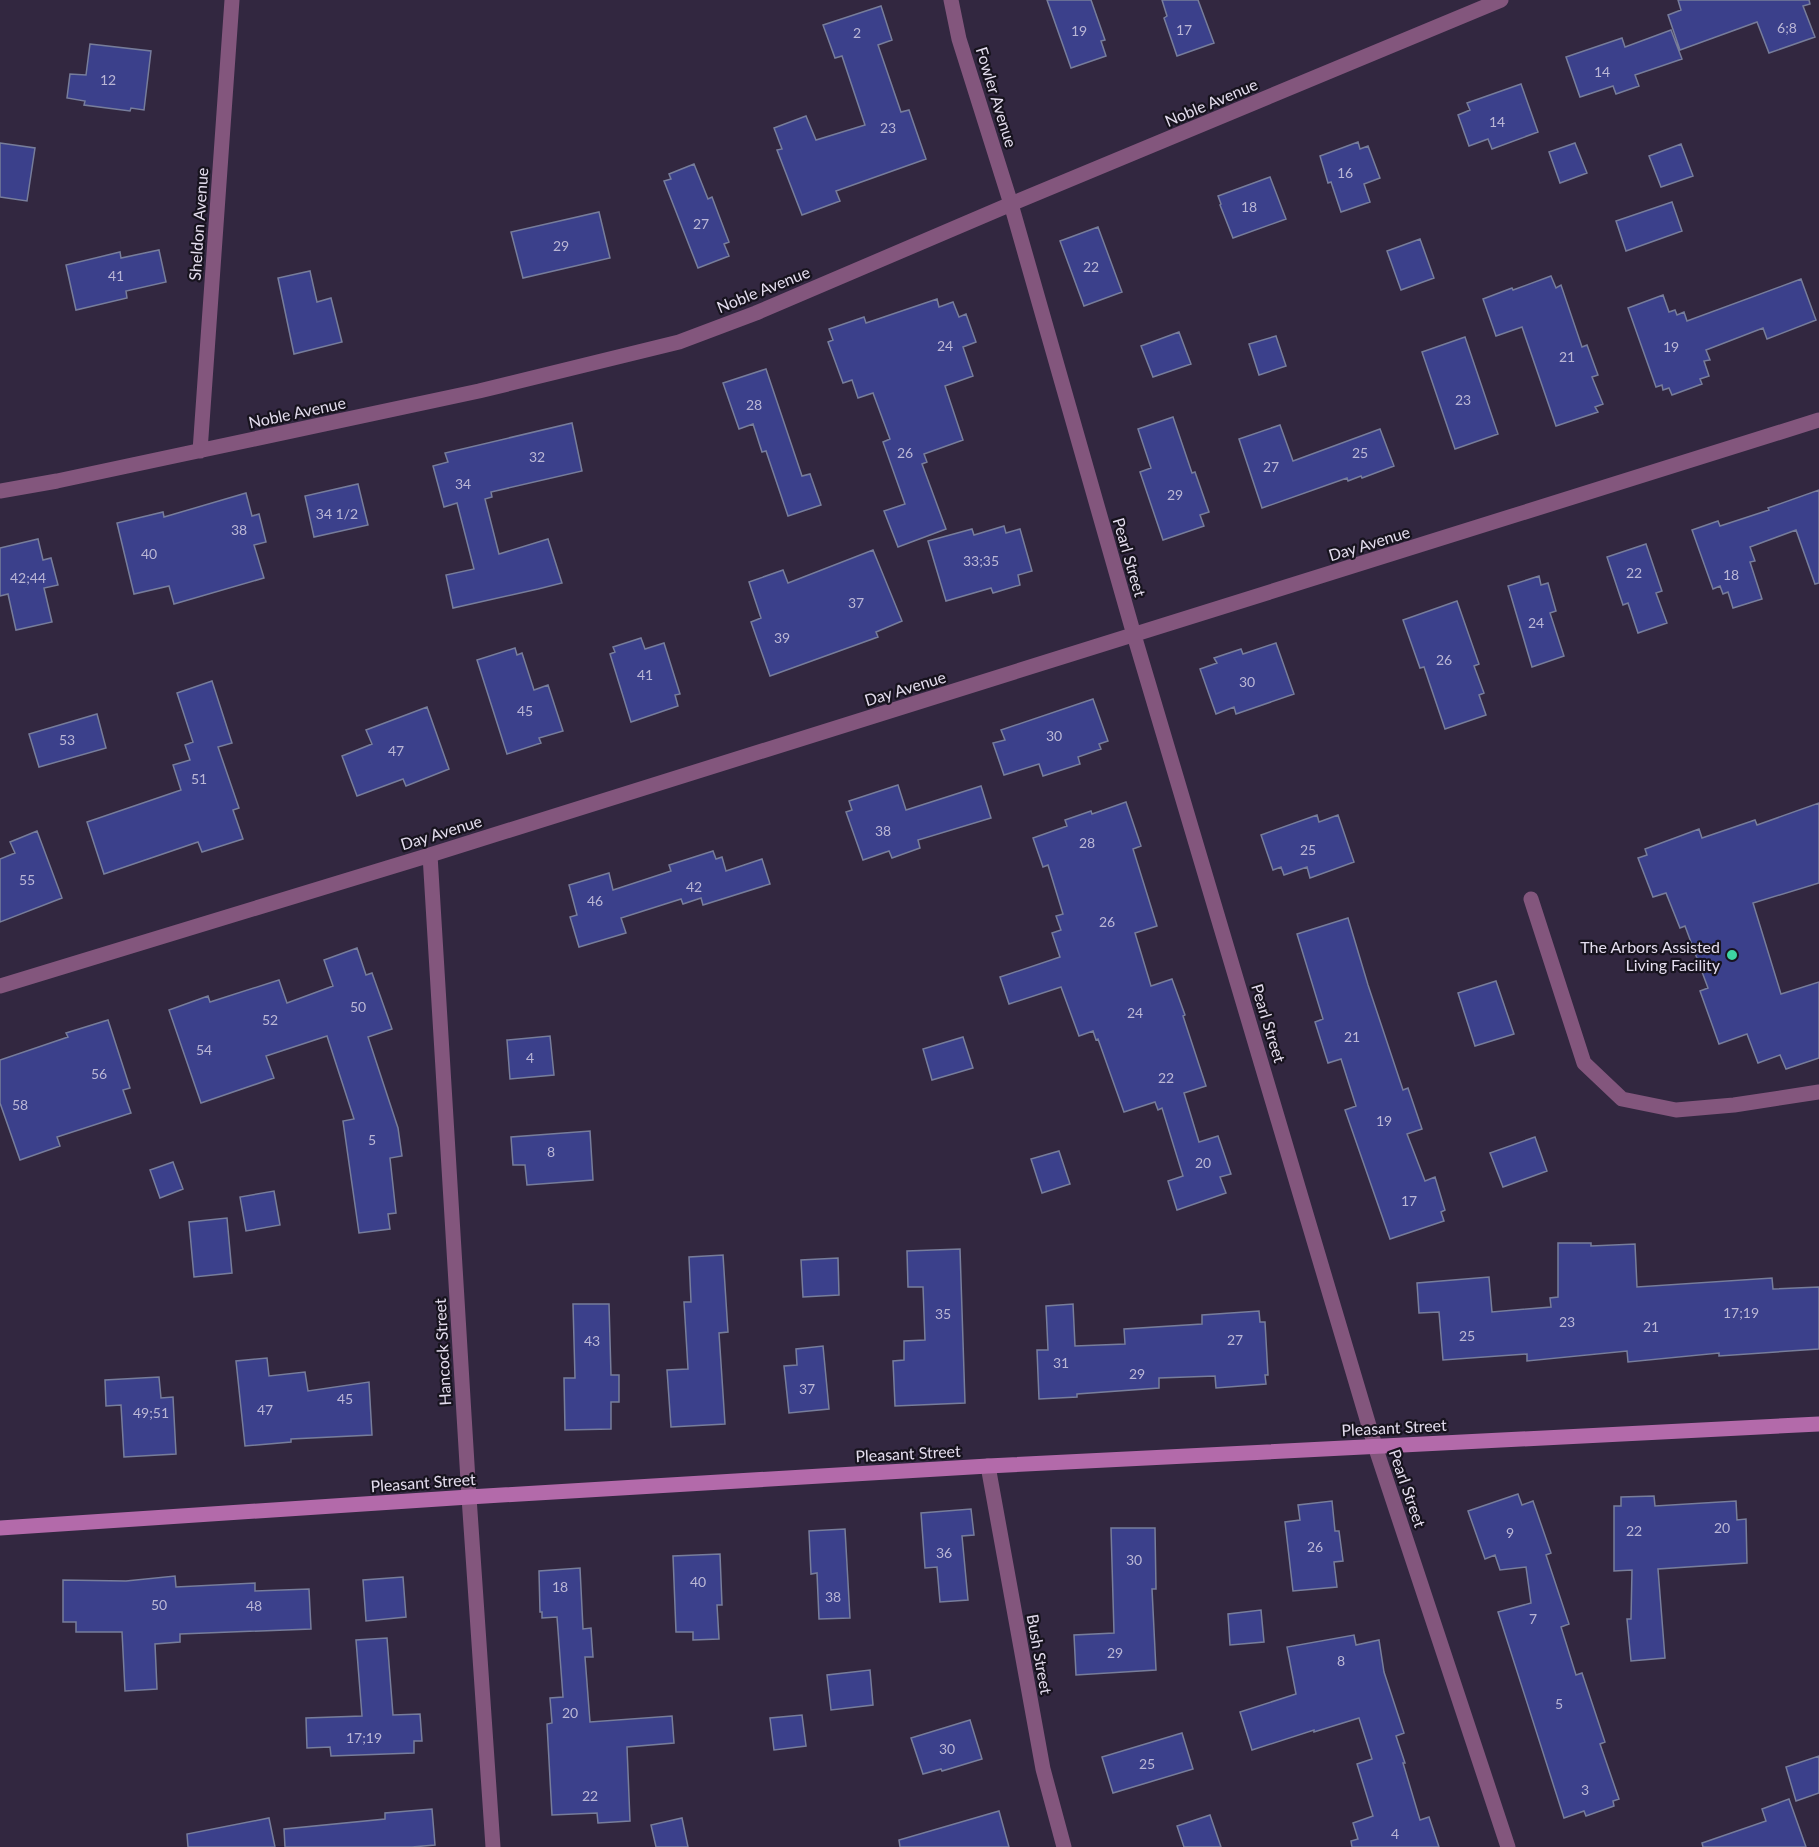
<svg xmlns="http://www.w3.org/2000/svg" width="1819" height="1847" font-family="Lato,sans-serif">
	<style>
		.building { fill: #3b408b; stroke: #777d9b; stroke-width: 1.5 }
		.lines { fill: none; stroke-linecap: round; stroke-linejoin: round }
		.lane { stroke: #83567d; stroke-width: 15 }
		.street { stroke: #83567d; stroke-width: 15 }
		.secondary { stroke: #b36aaa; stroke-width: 15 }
		.poi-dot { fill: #3ed4a3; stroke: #17131e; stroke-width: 2 }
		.labels { text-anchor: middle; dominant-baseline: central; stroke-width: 4.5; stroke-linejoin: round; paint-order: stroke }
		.number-label { font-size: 14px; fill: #bab6d5 }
		.street-label { font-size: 16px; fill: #e4ddee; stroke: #17131e }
		.poi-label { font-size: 16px; fill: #e4ddee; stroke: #17131e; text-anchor: end }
	</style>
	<rect width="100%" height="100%" fill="#322740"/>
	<path class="building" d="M 1047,0 L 1091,0 L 1105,40 L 1101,41 L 1106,56 L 1071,68 Z
		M 1162,0 L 1198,0 L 1214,43 L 1177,56 L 1164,18 L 1167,16 Z
		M 1678,0 L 1809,0 L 1810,4 L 1803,6 L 1815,37 L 1769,53 L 1757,22 L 1680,50 L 1668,15 L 1681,10 Z
		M 881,6 L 892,40 L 878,45 L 901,112 L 909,110 L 926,159 L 836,191 L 840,201 L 802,215 L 777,150 L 782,149 L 774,128 L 806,116 L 816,140 L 865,125 L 842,56 L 835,58 L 823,25 Z
		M 1671,30 L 1682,59 L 1635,75 L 1639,86 L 1616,94 L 1613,86 L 1580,97 L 1566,57 L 1622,38 L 1625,47 Z
		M 90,44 L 151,51 L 144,110 L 131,108 L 130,111 L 84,105 L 85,101 L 67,98 L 70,74 L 86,75 Z
		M 1521,84 L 1538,132 L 1492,149 L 1488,139 L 1469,146 L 1458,115 L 1470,110 L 1467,103 Z
		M 1358,142 L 1360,149 L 1368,146 L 1380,178 L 1364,184 L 1370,202 L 1341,212 L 1331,182 L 1328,183 L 1320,156 Z
		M 0,143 L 35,148 L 27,201 L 0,197 Z
		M 1575,143 L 1587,173 L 1560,183 L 1549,152 Z
		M 1681,144 L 1693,176 L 1661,187 L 1649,156 Z
		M 694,164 L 708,199 L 712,197 L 729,242 L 724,244 L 729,256 L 698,268 L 664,181 L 671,179 L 669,174 Z
		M 1270,177 L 1286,219 L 1233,238 L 1220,205 L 1221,204 L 1218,196 Z
		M 1672,202 L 1682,231 L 1626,251 L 1616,221 Z
		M 599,212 L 610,258 L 523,278 L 511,232 Z
		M 1098,227 L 1122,292 L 1084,306 L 1060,241 Z
		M 1420,239 L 1434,278 L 1401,290 L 1387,251 Z
		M 159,250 L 166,282 L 126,291 L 127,298 L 76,310 L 66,265 L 120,252 L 121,258 Z
		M 310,271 L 317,302 L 331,298 L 342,342 L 294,354 L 278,278 Z
		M 1551,276 L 1556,288 L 1561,285 L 1582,347 L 1587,345 L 1598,375 L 1592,377 L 1603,404 L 1595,407 L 1598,412 L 1556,426 L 1522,327 L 1496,336 L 1483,299 L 1512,288 L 1513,290 Z
		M 1801,279 L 1816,320 L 1767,339 L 1763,328 L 1706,350 L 1710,360 L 1704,361 L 1709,376 L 1700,379 L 1702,384 L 1672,395 L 1669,388 L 1663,390 L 1662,385 L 1656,387 L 1628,308 L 1663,295 L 1669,312 L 1675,310 L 1677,315 L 1684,312 L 1687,321 Z
		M 937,299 L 939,307 L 953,302 L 959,317 L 966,314 L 976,342 L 963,347 L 973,376 L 945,386 L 963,440 L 924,454 L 927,462 L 922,464 L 946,529 L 898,547 L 884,511 L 905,504 L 883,442 L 890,439 L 873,393 L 858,398 L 852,380 L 843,383 L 828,342 L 833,340 L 829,329 L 864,317 L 866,323 Z
		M 1179,332 L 1191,364 L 1153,377 L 1141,346 Z
		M 1276,336 L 1286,366 L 1259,375 L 1249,344 Z
		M 1465,337 L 1498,434 L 1455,449 L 1422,352 Z
		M 766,369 L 802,476 L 810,474 L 821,505 L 788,516 L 766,451 L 762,452 L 753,424 L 739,429 L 723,383 Z
		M 1173,417 L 1192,473 L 1195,472 L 1209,512 L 1200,515 L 1204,526 L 1163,540 L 1140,472 L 1151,468 L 1138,429 Z
		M 572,423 L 582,471 L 491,492 L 492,497 L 485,499 L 499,554 L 548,539 L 562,583 L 538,589 L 453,608 L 446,575 L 474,569 L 457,503 L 444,507 L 433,466 L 448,462 L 445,453 Z
		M 1280,425 L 1293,461 L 1380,429 L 1394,466 L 1362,478 L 1361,476 L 1348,481 L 1347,478 L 1262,508 L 1239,439 Z
		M 358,484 L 368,525 L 314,537 L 305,496 Z
		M 1819,490 L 1819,583 L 1815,584 L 1796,530 L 1750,547 L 1755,561 L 1750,562 L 1762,599 L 1733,608 L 1728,592 L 1723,594 L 1720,586 L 1713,589 L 1692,530 L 1718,521 L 1720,526 L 1769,510 L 1768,508 Z
		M 246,493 L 252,516 L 259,514 L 266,542 L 254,545 L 264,578 L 174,604 L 169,586 L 134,594 L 117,523 L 163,512 L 164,517 Z
		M 1004,526 L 1006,533 L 1020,529 L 1032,571 L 1018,575 L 1020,585 L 993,593 L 991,588 L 946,601 L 928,541 L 972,529 L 974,535 Z
		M 38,539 L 43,560 L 51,558 L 58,585 L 44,588 L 52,622 L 16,630 L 8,594 L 0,596 L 0,548 Z
		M 1646,544 L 1662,591 L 1656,593 L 1667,623 L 1638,633 L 1628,603 L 1623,605 L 1607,557 Z
		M 873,550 L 902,621 L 876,632 L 878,637 L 770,676 L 751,622 L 761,618 L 749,582 L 783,570 L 788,583 Z
		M 1539,576 L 1541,585 L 1548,583 L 1556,611 L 1550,613 L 1564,656 L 1532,667 L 1508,586 Z
		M 1457,601 L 1479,664 L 1474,666 L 1484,693 L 1479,695 L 1486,715 L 1445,729 L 1424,667 L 1420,668 L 1403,620 Z
		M 641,638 L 645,649 L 664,643 L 680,694 L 675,695 L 678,706 L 631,722 L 610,654 L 615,652 L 613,647 Z
		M 1276,643 L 1294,694 L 1236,714 L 1234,707 L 1216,714 L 1200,669 L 1217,663 L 1214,658 L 1241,649 L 1243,654 Z
		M 515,648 L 517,655 L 522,653 L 534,690 L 548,685 L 563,731 L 539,738 L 541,743 L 507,754 L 477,660 Z
		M 212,681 L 232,743 L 218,747 L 239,808 L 233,810 L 243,839 L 202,852 L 198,842 L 104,874 L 87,822 L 181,790 L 173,765 L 190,760 L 185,745 L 193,742 L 177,693 Z
		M 1093,699 L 1108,741 L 1099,744 L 1101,749 L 1078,757 L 1080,764 L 1043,776 L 1039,764 L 1004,775 L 993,743 L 1005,740 L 1001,730 Z
		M 427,707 L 449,769 L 406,786 L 403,779 L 357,796 L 342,756 L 372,744 L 366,730 Z
		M 97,714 L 106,748 L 39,767 L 29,734 Z
		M 898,785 L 906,810 L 981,786 L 991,818 L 918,840 L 920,848 L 892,858 L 889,851 L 863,860 L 846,812 L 852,810 L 849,801 Z
		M 1126,802 L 1141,846 L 1133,849 L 1157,926 L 1135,933 L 1151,986 L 1172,979 L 1185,1015 L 1183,1016 L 1206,1086 L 1184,1093 L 1199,1142 L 1218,1136 L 1231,1174 L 1220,1177 L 1226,1193 L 1177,1210 L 1168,1181 L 1183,1176 L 1162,1108 L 1158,1110 L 1155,1102 L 1124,1112 L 1098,1039 L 1096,1040 L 1093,1031 L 1079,1036 L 1061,987 L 1009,1004 L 1000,977 L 1060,957 L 1052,933 L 1061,930 L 1056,916 L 1063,914 L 1048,865 L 1043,867 L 1033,838 L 1067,826 L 1065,820 L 1091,811 L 1092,814 Z
		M 1819,803 L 1819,883 L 1753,903 L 1781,994 L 1819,982 L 1819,1058 L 1786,1069 L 1780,1055 L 1758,1063 L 1747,1034 L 1719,1044 L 1700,991 L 1708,988 L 1685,926 L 1680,928 L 1666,893 L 1653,897 L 1638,858 L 1647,855 L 1645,849 L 1699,829 L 1702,838 L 1755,820 L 1757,825 Z
		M 1317,815 L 1319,822 L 1338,815 L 1354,862 L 1310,878 L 1307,867 L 1284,875 L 1281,867 L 1273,870 L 1261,835 Z
		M 37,831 L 62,898 L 0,922 L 0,859 L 15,853 L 10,842 Z
		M 713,851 L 716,859 L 722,857 L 726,871 L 762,859 L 770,884 L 703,905 L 701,898 L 683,904 L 681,899 L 621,918 L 626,933 L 579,947 L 570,917 L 577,915 L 569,885 L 609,873 L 613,890 L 671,871 L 669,865 Z
		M 1348,918 L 1368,985 L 1403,1090 L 1408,1088 L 1422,1129 L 1407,1134 L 1425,1181 L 1435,1177 L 1445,1210 L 1441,1212 L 1444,1221 L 1390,1239 L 1345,1110 L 1356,1106 L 1341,1059 L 1328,1063 L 1315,1022 L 1323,1019 L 1297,934 Z
		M 357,948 L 366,975 L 372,973 L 392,1029 L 368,1037 L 398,1128 L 402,1156 L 390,1158 L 396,1213 L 388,1214 L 390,1229 L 359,1233 L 343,1121 L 354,1119 L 327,1036 L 266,1056 L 274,1078 L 201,1103 L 169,1010 L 208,996 L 210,1002 L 279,980 L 287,1003 L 333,986 L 324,960 Z
		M 1496,981 L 1514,1034 L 1475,1046 L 1458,993 Z
		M 108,1020 L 130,1088 L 123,1090 L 131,1113 L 57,1137 L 60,1146 L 20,1160 L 0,1103 L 0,1060 L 68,1037 L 66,1033 Z
		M 550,1036 L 554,1075 L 510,1079 L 507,1040 Z
		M 963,1037 L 973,1068 L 932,1080 L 923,1049 Z
		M 590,1131 L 593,1180 L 527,1185 L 525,1165 L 513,1165 L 511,1137 Z
		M 1535,1137 L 1547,1171 L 1503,1187 L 1490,1153 Z
		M 1059,1151 L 1070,1184 L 1042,1193 L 1031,1159 Z
		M 173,1162 L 183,1189 L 160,1198 L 150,1170 Z
		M 274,1191 L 280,1225 L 246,1231 L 240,1197 Z
		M 227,1218 L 232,1273 L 194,1277 L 189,1222 Z
		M 1558,1243 L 1591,1243 L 1591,1246 L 1635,1244 L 1637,1287 L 1772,1278 L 1773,1289 L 1819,1287 L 1819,1349 L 1719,1356 L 1719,1353 L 1628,1362 L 1627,1351 L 1527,1361 L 1527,1354 L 1443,1360 L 1439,1312 L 1419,1313 L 1417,1283 L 1489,1277 L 1492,1312 L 1551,1307 L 1550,1298 L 1558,1297 Z
		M 960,1249 L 965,1403 L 895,1406 L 893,1361 L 904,1360 L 904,1341 L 925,1340 L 923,1287 L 908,1287 L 907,1251 Z
		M 723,1255 L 728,1332 L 719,1333 L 725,1424 L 671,1427 L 667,1370 L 688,1369 L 684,1302 L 691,1302 L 689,1257 Z
		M 838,1258 L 839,1295 L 803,1297 L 801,1260 Z
		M 573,1304 L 609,1304 L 611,1375 L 619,1375 L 619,1402 L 611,1402 L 611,1429 L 565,1430 L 564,1378 L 575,1378 Z
		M 1073,1304 L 1075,1346 L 1125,1344 L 1124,1329 L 1202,1324 L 1202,1315 L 1259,1311 L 1260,1322 L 1265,1322 L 1268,1375 L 1265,1375 L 1266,1384 L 1216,1388 L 1215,1376 L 1159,1378 L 1159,1388 L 1077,1394 L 1077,1397 L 1039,1399 L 1037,1350 L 1048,1350 L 1046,1306 Z
		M 823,1346 L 829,1409 L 789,1413 L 784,1366 L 797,1365 L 796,1349 Z
		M 267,1358 L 269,1376 L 305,1372 L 308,1391 L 369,1382 L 372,1435 L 291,1439 L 291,1442 L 245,1446 L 236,1361 Z
		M 159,1377 L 161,1398 L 173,1397 L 176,1454 L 124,1457 L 121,1405 L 106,1406 L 105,1380 Z
		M 1518,1494 L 1522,1505 L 1533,1501 L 1551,1553 L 1546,1555 L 1569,1624 L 1561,1627 L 1576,1675 L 1582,1673 L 1605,1742 L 1600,1744 L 1619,1799 L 1613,1801 L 1614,1806 L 1586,1816 L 1584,1811 L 1564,1818 L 1498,1612 L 1531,1603 L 1526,1567 L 1500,1570 L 1495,1555 L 1485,1559 L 1468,1511 Z
		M 1654,1496 L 1655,1506 L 1736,1501 L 1737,1520 L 1746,1519 L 1747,1563 L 1658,1569 L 1665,1658 L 1631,1661 L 1627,1619 L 1631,1619 L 1632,1570 L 1614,1571 L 1614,1506 L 1621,1506 L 1621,1497 Z
		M 1332,1501 L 1335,1531 L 1339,1531 L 1343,1561 L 1334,1562 L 1337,1587 L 1293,1591 L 1285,1522 L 1300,1520 L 1298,1505 Z
		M 971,1509 L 974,1535 L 962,1536 L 968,1600 L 940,1602 L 937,1567 L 925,1568 L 921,1513 Z
		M 1111,1528 L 1155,1528 L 1156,1589 L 1152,1589 L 1156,1670 L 1076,1675 L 1074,1635 L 1114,1633 Z
		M 845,1529 L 850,1618 L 819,1619 L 817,1573 L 811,1574 L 809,1531 Z
		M 720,1554 L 722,1605 L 717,1605 L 719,1639 L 693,1640 L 693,1632 L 676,1632 L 673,1556 Z
		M 580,1568 L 583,1629 L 591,1628 L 593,1657 L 585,1657 L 590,1722 L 672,1716 L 674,1743 L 627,1747 L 630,1821 L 598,1823 L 597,1813 L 552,1815 L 547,1724 L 552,1723 L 550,1698 L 563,1697 L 557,1617 L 542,1618 L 542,1612 L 540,1612 L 539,1571 Z
		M 175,1576 L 176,1587 L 255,1583 L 255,1591 L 309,1589 L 311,1629 L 180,1634 L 180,1642 L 155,1644 L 157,1689 L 125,1691 L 122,1632 L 76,1632 L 76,1622 L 63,1622 L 63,1580 L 126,1581 Z
		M 403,1577 L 406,1617 L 366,1621 L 363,1580 Z
		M 1261,1610 L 1264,1642 L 1230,1645 L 1228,1614 Z
		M 1354,1635 L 1356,1645 L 1379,1640 L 1384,1672 L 1404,1733 L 1396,1736 L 1405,1763 L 1403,1763 L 1420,1820 L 1429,1817 L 1439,1847 L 1352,1847 L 1351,1841 L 1358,1839 L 1353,1823 L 1373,1816 L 1357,1764 L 1372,1759 L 1359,1718 L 1314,1732 L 1314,1730 L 1252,1750 L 1240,1712 L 1296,1694 L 1287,1647 Z
		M 387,1638 L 393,1715 L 420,1714 L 422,1741 L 414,1741 L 414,1753 L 331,1756 L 330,1747 L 307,1748 L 306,1718 L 362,1716 L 356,1640 Z
		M 870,1670 L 873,1705 L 831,1710 L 827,1675 Z
		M 802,1715 L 806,1746 L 774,1750 L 770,1718 Z
		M 970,1720 L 982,1759 L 942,1771 L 941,1769 L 923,1774 L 911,1738 Z
		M 1182,1733 L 1193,1769 L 1113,1793 L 1102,1757 Z
		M 1819,1756 L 1819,1793 L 1796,1801 L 1786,1767 Z
		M 1789,1799 L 1806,1847 L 1703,1847 L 1702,1843 L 1766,1821 L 1762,1809 Z
		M 432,1809 L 435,1845 L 412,1847 L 285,1847 L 284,1829 L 385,1819 L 385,1813 Z
		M 999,1811 L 1009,1847 L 900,1847 L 899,1840 Z
		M 1210,1815 L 1221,1847 L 1184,1847 L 1177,1826 Z
		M 269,1818 L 275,1847 L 188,1847 L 187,1834 Z
		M 682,1818 L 688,1847 L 656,1847 L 651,1825 Z"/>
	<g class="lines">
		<path class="lane" d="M 1531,899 L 1584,1063 L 1622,1099 L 1676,1110 L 1734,1105 L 1819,1092"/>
		<path class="street" d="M 951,0 L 959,39 L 1011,204 L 1134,635 L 1375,1446 L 1508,1847
			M 200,451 L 232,0
			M 0,491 L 57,481 L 479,391 L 679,342 L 756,313 L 1011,204 L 1501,0
			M 430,855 L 469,1497 L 493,1847
			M 0,986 L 430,855 L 1819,420
			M 988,1466 L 1043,1769 L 1064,1847"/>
		<path class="secondary" d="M 0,1528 L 469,1497 L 988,1466 L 1819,1424"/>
	</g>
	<circle class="poi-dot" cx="1732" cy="955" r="6"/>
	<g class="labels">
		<g class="number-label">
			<text x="1787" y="27">6;8</text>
			<text x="1184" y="29">17</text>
			<text x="1079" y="30">19</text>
			<text x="857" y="32">2</text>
			<text x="1602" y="71">14</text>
			<text x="108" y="79">12</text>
			<text x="1497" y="121">14</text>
			<text x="888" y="127">23</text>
			<text x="1345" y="172">16</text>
			<text x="1249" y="206">18</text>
			<text x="701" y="223">27</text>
			<text x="561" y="245">29</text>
			<text x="1091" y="266">22</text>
			<text x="116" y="275">41</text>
			<text x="945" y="345">24</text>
			<text x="1671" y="346">19</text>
			<text x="1567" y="356">21</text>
			<text x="1463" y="399">23</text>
			<text x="754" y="404">28</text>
			<text x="905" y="452">26</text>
			<text x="1360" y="452">25</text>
			<text x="537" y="456">32</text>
			<text x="1271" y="466">27</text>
			<text x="463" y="483">34</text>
			<text x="1175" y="494">29</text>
			<text x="337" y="513">34 1/2</text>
			<text x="239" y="529">38</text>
			<text x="149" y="553">40</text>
			<text x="981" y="560">33;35</text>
			<text x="1634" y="572">22</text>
			<text x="1731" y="574">18</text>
			<text x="28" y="577">42;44</text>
			<text x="856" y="602">37</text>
			<text x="1536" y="622">24</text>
			<text x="782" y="637">39</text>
			<text x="1444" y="659">26</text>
			<text x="645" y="674">41</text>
			<text x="1247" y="681">30</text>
			<text x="525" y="710">45</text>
			<text x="1054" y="735">30</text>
			<text x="67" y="739">53</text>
			<text x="396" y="750">47</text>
			<text x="199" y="778">51</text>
			<text x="883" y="830">38</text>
			<text x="1087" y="842">28</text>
			<text x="1308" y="849">25</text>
			<text x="27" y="879">55</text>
			<text x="694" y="886">42</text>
			<text x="595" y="900">46</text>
			<text x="1107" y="921">26</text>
			<text x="358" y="1006">50</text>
			<text x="1135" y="1012">24</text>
			<text x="270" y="1019">52</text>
			<text x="1352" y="1036">21</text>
			<text x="204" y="1049">54</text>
			<text x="530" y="1057">4</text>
			<text x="99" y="1073">56</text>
			<text x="1166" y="1077">22</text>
			<text x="20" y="1104">58</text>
			<text x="1384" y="1120">19</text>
			<text x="372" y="1139">5</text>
			<text x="551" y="1151">8</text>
			<text x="1203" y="1162">20</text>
			<text x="1409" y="1200">17</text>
			<text x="1741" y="1312">17;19</text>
			<text x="943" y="1313">35</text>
			<text x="1567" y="1321">23</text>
			<text x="1651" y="1326">21</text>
			<text x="1467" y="1335">25</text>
			<text x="1235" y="1339">27</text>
			<text x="592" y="1340">43</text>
			<text x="1061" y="1362">31</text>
			<text x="1137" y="1373">29</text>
			<text x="807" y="1388">37</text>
			<text x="345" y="1398">45</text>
			<text x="265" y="1409">47</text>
			<text x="151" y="1412">49;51</text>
			<text x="1722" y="1527">20</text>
			<text x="1634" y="1530">22</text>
			<text x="1510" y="1532">9</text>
			<text x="1315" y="1546">26</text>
			<text x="944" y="1552">36</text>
			<text x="1134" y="1559">30</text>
			<text x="698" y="1581">40</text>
			<text x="560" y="1586">18</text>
			<text x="833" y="1596">38</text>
			<text x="159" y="1604">50</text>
			<text x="254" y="1605">48</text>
			<text x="1533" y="1618">7</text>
			<text x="1115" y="1652">29</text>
			<text x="1341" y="1660">8</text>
			<text x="1559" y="1703">5</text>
			<text x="570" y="1712">20</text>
			<text x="364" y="1737">17;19</text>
			<text x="947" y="1748">30</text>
			<text x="1147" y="1763">25</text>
			<text x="1585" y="1789">3</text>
			<text x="590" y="1795">22</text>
			<text x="1395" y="1833">4</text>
		</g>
		<g class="street-label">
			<text transform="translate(997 97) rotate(73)">Fowler Avenue</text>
			<text transform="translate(1211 102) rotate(-23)">Noble Avenue</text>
			<text transform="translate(198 224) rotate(-86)">Sheldon Avenue</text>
			<text transform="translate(763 289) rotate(-22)">Noble Avenue</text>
			<text transform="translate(297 412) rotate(-12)">Noble Avenue</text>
			<text transform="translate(1369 543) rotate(-17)">Day Avenue</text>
			<text transform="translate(1130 557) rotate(74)">Pearl Street</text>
			<text transform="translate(905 688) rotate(-17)">Day Avenue</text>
			<text transform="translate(441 832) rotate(-17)">Day Avenue</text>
			<text transform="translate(1269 1023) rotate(73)">Pearl Street</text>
			<text transform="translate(442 1352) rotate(-93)">Hancock Street</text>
			<text transform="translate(1394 1427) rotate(-3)">Pleasant Street</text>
			<text transform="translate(908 1453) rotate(-3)">Pleasant Street</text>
			<text transform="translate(423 1482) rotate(-4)">Pleasant Street</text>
			<text transform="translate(1408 1488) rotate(71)">Pearl Street</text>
			<text transform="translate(1040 1654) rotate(80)">Bush Street</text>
		</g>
		<g class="poi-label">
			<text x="1720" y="946">The Arbors Assisted<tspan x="1720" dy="18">Living Facility</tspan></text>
		</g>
	</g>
</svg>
